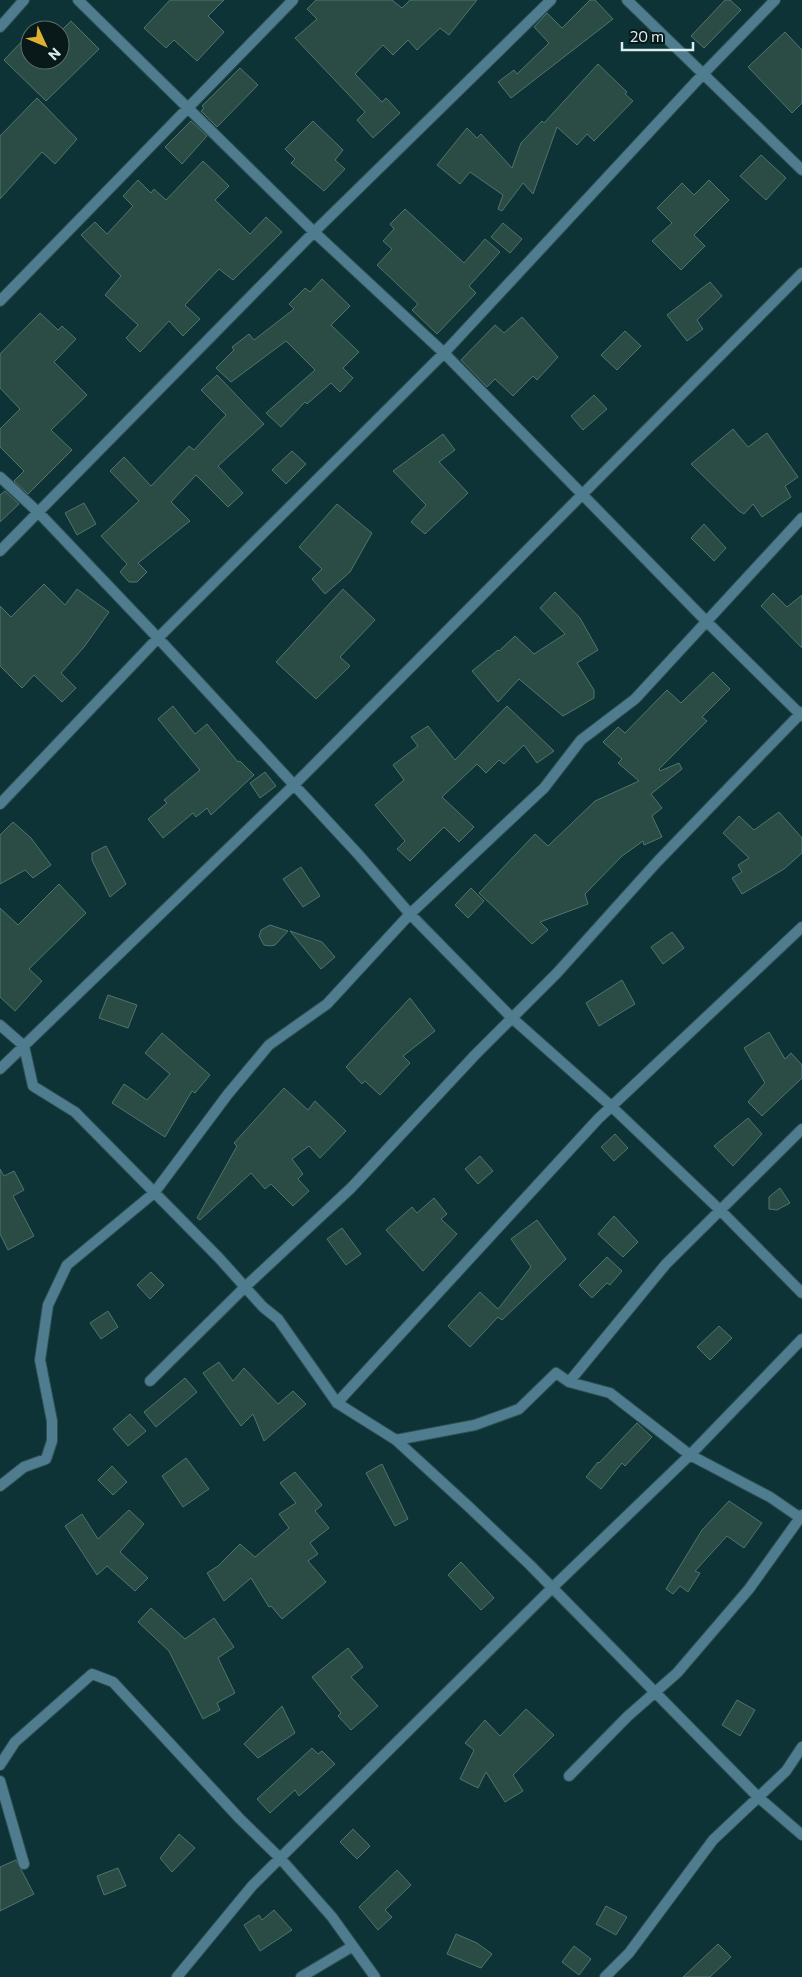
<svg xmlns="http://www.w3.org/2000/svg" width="802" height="1977" font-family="Commissioner,sans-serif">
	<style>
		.building { fill: #2a4c45; stroke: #51746c }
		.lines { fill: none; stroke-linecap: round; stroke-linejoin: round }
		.minor-casing { stroke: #2e5154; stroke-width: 12 }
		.minor { stroke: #4f7d8f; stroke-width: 10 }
	</style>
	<rect width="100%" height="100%" fill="#0d3336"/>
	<path class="building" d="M 170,0 L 224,0 L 208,16 L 224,32 L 197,61 L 174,40 L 166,48 L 144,28 Z
		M 316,0 L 392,0 L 402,8 L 410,0 L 477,0 L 449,35 L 440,28 L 417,50 L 408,40 L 393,55 L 383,45 L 355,74 L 382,102 L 386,98 L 400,113 L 373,138 L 357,120 L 365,112 L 295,38 L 317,19 L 307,9 Z
		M 590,0 L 595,0 L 613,19 L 511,98 L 498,82 L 514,70 L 517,74 L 549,43 L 534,27 L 547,13 L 562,28 Z
		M 725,0 L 730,0 L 741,10 L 704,48 L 691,36 Z
		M 71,21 L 99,49 L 46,101 L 4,60 L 28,35 L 30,36 L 30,60 L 60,60 L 60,32 Z
		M 785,32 L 802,50 L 802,103 L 792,113 L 748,67 Z
		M 598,64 L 627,92 L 625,94 L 633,101 L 594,141 L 587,134 L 577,145 L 557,127 L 533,194 L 523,183 L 502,211 L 498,209 L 503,195 L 470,172 L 460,184 L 437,165 L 467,128 L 477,138 L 481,134 L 512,168 L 521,143 L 542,121 L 544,123 Z
		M 240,68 L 258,85 L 217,127 L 201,111 L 204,108 L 202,106 Z
		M 37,98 L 77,139 L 55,164 L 42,152 L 0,199 L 0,136 Z
		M 191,121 L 207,136 L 182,164 L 165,147 Z
		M 313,121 L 343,150 L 335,160 L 345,169 L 324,191 L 291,163 L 295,159 L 285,149 Z
		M 761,155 L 786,178 L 766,200 L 740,176 Z
		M 203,161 L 229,186 L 215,200 L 250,234 L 266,217 L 282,232 L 233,280 L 219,269 L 185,305 L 200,319 L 183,336 L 169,321 L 140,352 L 126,338 L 138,325 L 105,295 L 121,276 L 81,235 L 95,222 L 107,234 L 133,206 L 123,196 L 138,180 L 151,193 L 154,189 L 166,200 Z
		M 709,180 L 729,200 L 694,235 L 705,246 L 681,270 L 652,241 L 672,223 L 657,208 L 682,183 L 694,195 Z
		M 405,209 L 464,263 L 485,239 L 500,252 L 469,286 L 476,293 L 437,334 L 412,310 L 418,304 L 377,265 L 392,249 L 383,241 L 394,229 L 390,224 Z
		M 503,223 L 522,239 L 510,253 L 491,237 Z
		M 322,279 L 350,306 L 331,325 L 359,352 L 343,368 L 353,378 L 340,392 L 331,383 L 307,404 L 305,402 L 281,427 L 266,413 L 315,370 L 286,341 L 231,382 L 216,368 L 234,350 L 232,347 L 249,334 L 254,340 L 294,309 L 289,304 L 305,288 L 310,292 Z
		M 710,282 L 722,296 L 697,320 L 703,329 L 687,341 L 667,315 Z
		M 40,313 L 58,330 L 62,326 L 76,339 L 54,362 L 87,395 L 51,430 L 72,450 L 28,494 L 14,481 L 24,471 L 0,447 L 0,429 L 20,409 L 0,388 L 0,354 Z
		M 522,317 L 558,357 L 537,380 L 533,376 L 513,396 L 495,379 L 487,387 L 461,360 L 495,325 L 504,333 Z
		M 625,331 L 641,346 L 617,370 L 601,355 Z
		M 217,375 L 264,424 L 218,466 L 243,493 L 228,507 L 196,475 L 171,502 L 190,521 L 138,563 L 147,572 L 137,582 L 129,582 L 120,572 L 127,564 L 101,536 L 139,501 L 110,471 L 124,457 L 151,486 L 189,446 L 194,450 L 226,415 L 201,390 Z
		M 594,395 L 607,409 L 583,430 L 571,416 Z
		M 733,429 L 748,447 L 767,433 L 798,477 L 785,486 L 791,497 L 762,517 L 753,504 L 744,514 L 739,511 L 691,464 Z
		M 443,434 L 455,450 L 439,462 L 468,493 L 425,534 L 411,522 L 426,505 L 393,471 Z
		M 292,451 L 306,464 L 286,484 L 272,470 Z
		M 5,491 L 19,504 L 0,522 L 0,495 Z
		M 84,503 L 96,524 L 77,535 L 65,513 Z
		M 337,504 L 372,533 L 350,572 L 325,594 L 312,579 L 322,569 L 299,547 Z
		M 704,524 L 726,548 L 714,561 L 691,538 Z
		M 44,584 L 65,605 L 77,589 L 109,612 L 84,647 L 61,673 L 76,688 L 62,702 L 34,675 L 22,688 L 0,666 L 0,606 L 11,617 Z
		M 343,589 L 375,620 L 340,657 L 350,666 L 316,699 L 276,662 Z
		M 555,592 L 580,618 L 598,650 L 577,663 L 594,690 L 594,698 L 563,716 L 519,679 L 498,702 L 472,671 L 498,650 L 499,651 L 515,636 L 534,654 L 565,634 L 540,608 Z
		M 773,593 L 787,607 L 802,595 L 802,648 L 761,606 Z
		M 713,672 L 730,689 L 702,717 L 707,721 L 659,769 L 660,771 L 679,763 L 682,769 L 651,794 L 662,808 L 652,816 L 662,837 L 644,845 L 643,841 L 622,856 L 585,894 L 588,904 L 540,922 L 548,930 L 532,944 L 479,893 L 535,834 L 548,846 L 595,801 L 639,781 L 618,763 L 622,759 L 603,742 L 618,727 L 625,733 L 667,690 L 681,703 Z
		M 173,706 L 195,734 L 207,724 L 238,762 L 240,761 L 254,775 L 211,815 L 207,808 L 196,817 L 193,813 L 163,838 L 148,819 L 167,803 L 164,800 L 200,770 L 158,719 Z
		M 507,706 L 554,751 L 537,763 L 524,745 L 504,764 L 499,760 L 486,773 L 477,764 L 442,797 L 474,827 L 459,842 L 444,827 L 410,861 L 397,849 L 405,841 L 375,805 L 404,780 L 393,765 L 418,746 L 411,737 L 428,726 L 455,760 Z
		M 265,772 L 276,786 L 260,798 L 250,783 Z
		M 779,812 L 802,838 L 802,853 L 784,869 L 742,894 L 732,878 L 742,872 L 738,865 L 749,858 L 723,833 L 739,816 L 754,830 Z
		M 13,822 L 31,838 L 51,865 L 33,878 L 25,870 L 0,884 L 0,835 Z
		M 106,846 L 126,884 L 110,897 L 92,860 L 92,853 Z
		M 301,867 L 320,896 L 303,907 L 283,879 Z
		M 59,884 L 86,913 L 29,969 L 42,981 L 15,1011 L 0,997 L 0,908 L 18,925 Z
		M 471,888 L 484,901 L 468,918 L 455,905 Z
		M 270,925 L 288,931 L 275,945 L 270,946 L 264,945 L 259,936 L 261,930 Z
		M 290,931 L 322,942 L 335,957 L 321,969 Z
		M 672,932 L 684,948 L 663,964 L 651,947 Z
		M 622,980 L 635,1004 L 599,1026 L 586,1003 Z
		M 108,995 L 137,1005 L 128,1028 L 99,1018 Z
		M 410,998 L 435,1031 L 403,1056 L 410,1063 L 380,1095 L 365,1081 L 362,1084 L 346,1067 Z
		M 769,1032 L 785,1059 L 791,1053 L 802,1065 L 802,1078 L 762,1116 L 748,1102 L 765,1083 L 744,1048 Z
		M 162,1033 L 210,1075 L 195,1093 L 192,1091 L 165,1137 L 112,1103 L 124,1084 L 147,1100 L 170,1074 L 145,1053 Z
		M 284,1088 L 308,1110 L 315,1101 L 346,1131 L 320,1158 L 309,1146 L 292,1159 L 303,1174 L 298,1179 L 309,1191 L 293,1206 L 271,1184 L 265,1189 L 251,1173 L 200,1220 L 197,1218 L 237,1146 L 234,1143 Z
		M 748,1118 L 762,1134 L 733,1166 L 714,1146 Z
		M 615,1134 L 628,1148 L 614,1161 L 601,1147 Z
		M 480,1156 L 493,1171 L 478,1184 L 465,1169 Z
		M 0,1169 L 4,1176 L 14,1171 L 24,1190 L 13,1196 L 34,1236 L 8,1250 L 0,1234 Z
		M 780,1188 L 790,1203 L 777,1210 L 769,1209 L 769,1197 Z
		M 434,1198 L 447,1214 L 441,1219 L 457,1234 L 423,1271 L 386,1230 L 412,1207 L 417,1213 Z
		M 614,1216 L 638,1242 L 623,1257 L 598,1234 Z
		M 537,1220 L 566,1259 L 502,1320 L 498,1317 L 470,1347 L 448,1326 L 480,1292 L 498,1309 L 531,1267 L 511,1239 Z
		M 342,1228 L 361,1254 L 346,1265 L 327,1239 Z
		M 607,1257 L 622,1271 L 610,1285 L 607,1283 L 592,1298 L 579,1285 Z
		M 151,1272 L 164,1285 L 150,1299 L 137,1285 Z
		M 108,1311 L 118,1327 L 101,1339 L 90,1323 Z
		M 719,1326 L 732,1338 L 710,1360 L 697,1347 Z
		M 219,1362 L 233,1381 L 244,1368 L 278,1404 L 293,1391 L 306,1404 L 264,1441 L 253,1414 L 241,1426 L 203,1373 Z
		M 185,1378 L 197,1392 L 156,1427 L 144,1412 Z
		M 130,1414 L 146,1431 L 128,1446 L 113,1429 Z
		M 637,1423 L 652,1437 L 625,1466 L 622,1463 L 601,1489 L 586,1477 L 598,1462 L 599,1463 Z
		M 186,1458 L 209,1489 L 183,1507 L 162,1476 Z
		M 382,1464 L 408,1519 L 395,1526 L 366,1473 Z
		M 112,1466 L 127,1482 L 113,1495 L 98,1480 Z
		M 295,1472 L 322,1505 L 315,1511 L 329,1528 L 310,1543 L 318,1554 L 308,1561 L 326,1582 L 282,1619 L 271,1606 L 269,1607 L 251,1578 L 224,1601 L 207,1573 L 218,1566 L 240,1544 L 255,1557 L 289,1528 L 279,1514 L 296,1503 L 280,1483 Z
		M 729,1501 L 762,1523 L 744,1548 L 727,1536 L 695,1571 L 700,1573 L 688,1592 L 680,1586 L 673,1594 L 666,1589 L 702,1530 Z
		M 129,1510 L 144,1524 L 120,1552 L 148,1578 L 135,1591 L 107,1566 L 97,1575 L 65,1526 L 82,1514 L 98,1539 Z
		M 461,1562 L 494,1598 L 481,1610 L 448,1575 Z
		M 151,1608 L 185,1639 L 214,1618 L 234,1647 L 218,1658 L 235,1693 L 217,1703 L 220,1710 L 203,1719 L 169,1651 L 138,1622 Z
		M 348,1648 L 363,1667 L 351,1677 L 378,1706 L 351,1730 L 338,1716 L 341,1713 L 312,1677 Z
		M 737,1700 L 755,1710 L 740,1736 L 722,1725 Z
		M 282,1706 L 295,1733 L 258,1758 L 244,1744 Z
		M 526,1709 L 554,1735 L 513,1775 L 523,1791 L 505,1802 L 486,1772 L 478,1788 L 460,1779 L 474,1750 L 465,1743 L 485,1720 L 500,1736 Z
		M 312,1748 L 318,1754 L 322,1751 L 335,1764 L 299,1796 L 295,1790 L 270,1813 L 257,1799 Z
		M 353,1829 L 370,1846 L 357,1859 L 340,1842 Z
		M 179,1834 L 195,1848 L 172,1872 L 160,1858 Z
		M 16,1860 L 34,1894 L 0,1911 L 0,1867 Z
		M 118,1868 L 126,1886 L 104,1895 L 97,1876 Z
		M 397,1870 L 411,1885 L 385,1910 L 392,1917 L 378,1930 L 359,1907 Z
		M 606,1906 L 627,1917 L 616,1935 L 596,1924 Z
		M 274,1910 L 292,1930 L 260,1951 L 244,1925 L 259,1915 L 262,1920 Z
		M 456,1934 L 477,1943 L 492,1954 L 481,1968 L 447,1954 Z
		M 718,1944 L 731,1957 L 710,1977 L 683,1977 Z
		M 574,1946 L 591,1959 L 579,1975 L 562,1962 Z"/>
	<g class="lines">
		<g class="minor-casing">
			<path id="minor" d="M 78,0 L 314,232 L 444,353 L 706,621 L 802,716
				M 627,0 L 802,170
				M 0,27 L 24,0
				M 0,301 L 293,0
				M 0,477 L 39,513 L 158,638 L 358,854 L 410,914 L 512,1018 L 611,1106 L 721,1211 L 802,1293
				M 0,551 L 314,232 L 551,0
				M 0,804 L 158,638 L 444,353 L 704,73 L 775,0
				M 0,1025 L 24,1046 L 33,1086 L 75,1112 L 219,1258 L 263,1307 L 278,1319 L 337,1403 L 396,1440 L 468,1506 L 530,1565 L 758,1797 L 802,1835
				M 0,1069 L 294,785 L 802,273
				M 150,1381 L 245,1287 L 351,1188 L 475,1055 L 557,973 L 657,862 L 802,712
				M 569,1382 L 666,1264 L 802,1129
				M 337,1403 L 598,1119 L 802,927
				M 396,1440 L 475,1425 L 519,1409 L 556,1373 L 569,1382 L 610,1393 L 690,1455 L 770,1497 L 802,1519
				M 0,1486 L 24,1467 L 46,1459 L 52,1441 L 52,1421 L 40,1360 L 48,1305 L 67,1265 L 154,1193 L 228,1094 L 269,1045 L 327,1004 L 410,914 L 544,788 L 581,740 L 635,699 L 802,518
				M 0,1765 L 15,1742 L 92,1674 L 113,1682 L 240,1819 L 280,1858 L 332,1917 L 375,1977
				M 569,1776 L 628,1716 L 677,1673 L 749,1589 L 802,1515
				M 0,1781 L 24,1864
				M 177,1977 L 252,1886 L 552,1588 L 690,1455 L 802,1339
				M 301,1977 L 353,1946
				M 605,1977 L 629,1953 L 713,1840 L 786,1771 L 802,1747"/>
		</g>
		<use href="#minor" class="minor"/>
	</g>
	<g transform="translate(45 45) rotate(134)"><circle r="24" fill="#091819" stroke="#5d6e6f"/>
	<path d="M0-4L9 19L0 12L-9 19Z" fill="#deb133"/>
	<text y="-8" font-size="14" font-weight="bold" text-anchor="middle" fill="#daeeef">N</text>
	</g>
	<path d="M622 42v8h71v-8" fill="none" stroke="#daeeef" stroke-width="2.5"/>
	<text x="630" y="42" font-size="15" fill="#daeeef" stroke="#091819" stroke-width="4" paint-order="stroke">20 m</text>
</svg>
